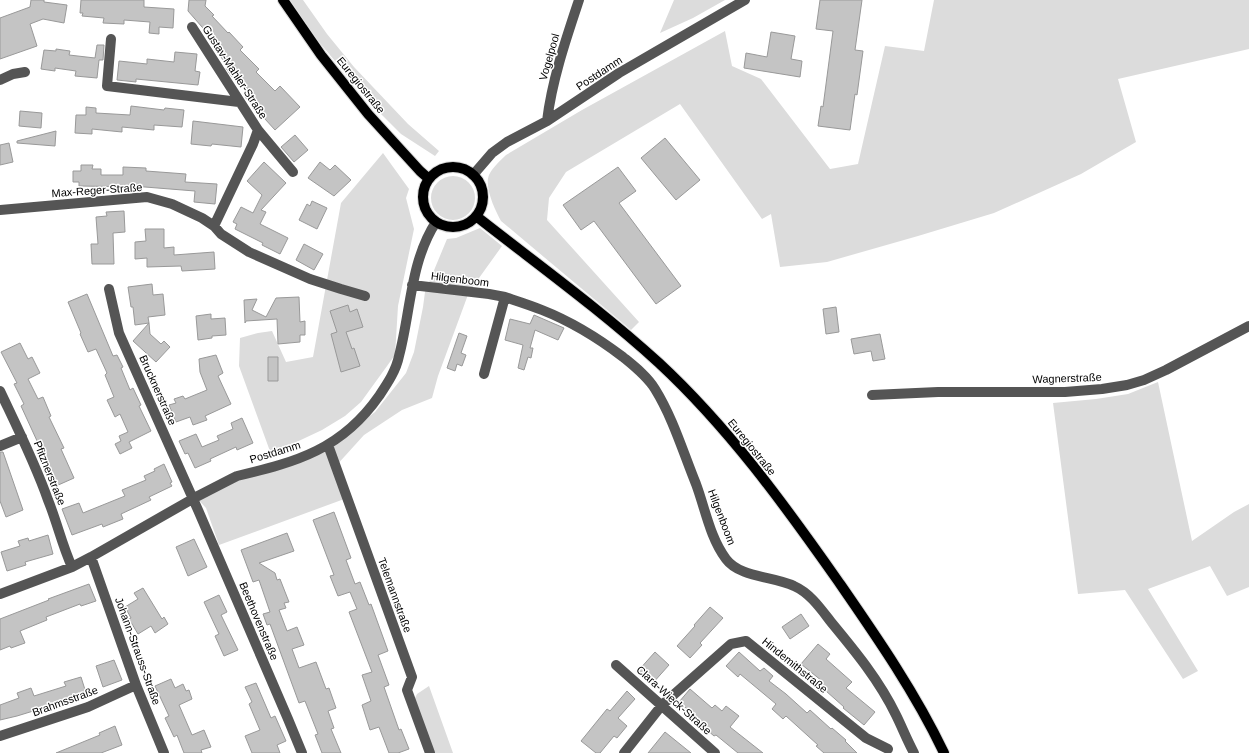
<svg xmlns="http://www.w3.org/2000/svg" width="1249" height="753" font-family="Helvetica,sans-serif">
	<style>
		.green { fill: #dcdcdc }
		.building { fill: #c4c4c4; stroke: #999 }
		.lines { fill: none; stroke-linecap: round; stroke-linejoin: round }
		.major-casing { stroke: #dbdbdb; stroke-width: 12 }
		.minor { stroke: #555; stroke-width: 10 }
		.major { stroke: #000; stroke-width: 10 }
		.labels { text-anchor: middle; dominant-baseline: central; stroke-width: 3; stroke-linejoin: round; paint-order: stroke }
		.street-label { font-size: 11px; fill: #000; stroke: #fff }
	</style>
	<rect width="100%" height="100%" fill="#fff"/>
	<path class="green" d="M 290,0 L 303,0 L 327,34 L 354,67 L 408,124 L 439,151 L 435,156 L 401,134 L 371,104 L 319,42 Z
		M 674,0 L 725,0 L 693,18 L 660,33 Z
		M 934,0 L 1249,0 L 1249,49 L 1118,79 L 1136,142 L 1081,174 L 994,213 L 918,236 L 827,262 L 780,267 L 771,214 L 762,219 L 680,104 L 566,172 L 549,198 L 547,220 L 639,322 L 631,330 L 501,221 C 495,210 484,187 489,175 C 493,167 500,161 506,155 L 582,110 L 725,31 L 732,66 L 761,79 L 830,169 L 858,164 L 885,46 L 924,51 Z
		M 383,153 L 409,189 L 406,198 L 414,229 L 398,306 L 395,355 L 361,402 L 345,416 L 322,430 L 271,454 L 239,366 L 240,338 L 258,333 L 272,331 L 286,362 L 313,357 L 341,203 Z
		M431 198a22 22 0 1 1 44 0a22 22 0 1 1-44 0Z
		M 480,228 L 502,246 L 469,292 L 438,376 L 432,398 L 402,410 L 364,435 L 335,467 L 347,498 L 219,545 L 206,508 L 196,497 L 328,445 L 355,427 L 375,412 L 406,373 L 414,352 L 423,307 L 425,292 L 447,239 L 456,238 Z
		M 1158,382 L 1192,541 L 1234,512 L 1249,504 L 1249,587 L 1227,596 L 1210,566 L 1148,589 L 1198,671 L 1183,679 L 1125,590 L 1078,594 L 1053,403 L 1096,399 L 1128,394 Z
		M 429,686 L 453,753 L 430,753 L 412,704 L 417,694 Z"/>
	<path class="building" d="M 31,0 L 44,0 L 44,2 L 67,5 L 64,23 L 43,19 L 30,24 L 37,46 L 0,59 L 0,18 L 30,7 Z
		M 81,0 L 144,0 L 144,7 L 174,9 L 173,28 L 159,27 L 159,34 L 149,33 L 150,22 L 124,20 L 124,24 L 103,23 L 104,18 L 82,16 L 83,13 L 80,13 Z
		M 189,0 L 206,0 L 205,6 L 214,15 L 212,16 L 228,33 L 229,32 L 243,47 L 240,50 L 259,69 L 256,72 L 275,91 L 280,86 L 300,107 L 275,130 L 245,97 L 250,91 L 234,75 L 232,77 L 226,68 L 228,66 L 213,47 L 216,43 L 188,11 Z
		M 820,0 L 862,0 L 855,50 L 863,51 L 857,95 L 855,94 L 850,130 L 818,126 L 821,106 L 823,107 L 833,31 L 816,29 Z
		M 771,32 L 795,36 L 791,59 L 802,61 L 800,77 L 744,68 L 746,53 L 767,57 Z
		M 97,45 L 104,45 L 103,60 L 99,60 L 97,78 L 75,76 L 76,71 L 55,68 L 55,71 L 41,69 L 44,50 L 56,51 L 56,49 L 70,51 L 69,55 L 95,58 Z
		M 175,52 L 197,54 L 195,71 L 200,72 L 198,85 L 136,79 L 136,82 L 117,80 L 119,61 L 147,64 L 147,59 L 174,62 Z
		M 131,106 L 164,110 L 165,108 L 184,110 L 182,127 L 154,125 L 154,130 L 122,127 L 122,132 L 92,129 L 92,134 L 75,133 L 76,115 L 86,115 L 86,107 L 96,108 L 96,113 L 130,115 Z
		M 20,111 L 42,113 L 41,128 L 19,126 Z
		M 193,121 L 243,127 L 241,147 L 212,144 L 211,146 L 191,144 Z
		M 56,131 L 55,146 L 17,143 L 17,141 Z
		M 295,135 L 308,150 L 294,162 L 281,147 Z
		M 665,138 L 700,180 L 676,200 L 641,158 Z
		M 9,143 L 13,162 L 0,165 L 0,145 Z
		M 264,162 L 286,183 L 261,210 L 266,212 L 260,224 L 288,238 L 280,254 L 262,245 L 263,243 L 235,229 L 237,224 L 233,222 L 241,207 L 253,213 L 262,195 L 247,181 Z
		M 320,162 L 330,170 L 335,165 L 351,180 L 334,196 L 308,178 Z
		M 81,165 L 93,165 L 92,169 L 101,169 L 101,175 L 123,175 L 123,167 L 146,168 L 146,171 L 186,174 L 185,182 L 217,184 L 215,204 L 194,202 L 195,191 L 145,187 L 79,186 L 79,182 L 73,182 L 73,171 L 81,171 Z
		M 618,167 L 636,191 L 619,203 L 681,286 L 656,304 L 594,221 L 581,230 L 563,205 Z
		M 312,201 L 327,208 L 317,229 L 299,220 L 307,204 L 310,206 Z
		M 124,211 L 125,232 L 113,233 L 114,264 L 92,264 L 91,244 L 98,244 L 96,217 L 107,216 L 106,212 Z
		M 145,229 L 164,229 L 164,248 L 174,247 L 174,255 L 214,252 L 215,269 L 182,271 L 181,266 L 147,267 L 147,258 L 135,259 L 135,242 L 146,241 Z
		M 304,244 L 323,254 L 314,270 L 296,260 Z
		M 152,284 L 153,295 L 163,294 L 165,315 L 148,317 L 149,323 L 135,325 L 133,307 L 131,307 L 128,287 Z
		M 87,294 L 113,356 L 117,355 L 123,367 L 121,368 L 130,390 L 133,388 L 141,405 L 139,406 L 151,431 L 129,442 L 132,448 L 120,454 L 115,444 L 121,441 L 119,436 L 128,432 L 120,414 L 115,417 L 107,400 L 114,397 L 105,375 L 107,373 L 96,349 L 88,352 L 80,334 L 81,333 L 68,302 Z
		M 299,297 L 300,322 L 305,321 L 305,335 L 300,335 L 300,342 L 278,344 L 277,319 L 246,321 L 245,323 L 244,300 L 257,299 L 252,310 L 266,317 L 276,298 Z
		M 348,305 L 350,312 L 357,309 L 363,327 L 346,332 L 352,349 L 354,348 L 360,366 L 341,372 L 331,334 L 337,332 L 330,311 Z
		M 836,307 L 839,332 L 826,334 L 823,309 Z
		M 211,314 L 211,319 L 225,318 L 226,335 L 212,336 L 212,338 L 198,340 L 196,316 Z
		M 534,315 L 564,328 L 558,340 L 535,330 L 530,348 L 533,348 L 531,358 L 528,357 L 524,370 L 518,368 L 523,345 L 505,340 L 510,319 L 530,324 Z
		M 149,323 L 150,334 L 161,344 L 164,341 L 170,347 L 156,362 L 133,341 Z
		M 459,333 L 467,336 L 461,353 L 466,355 L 462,366 L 457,364 L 455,371 L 447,368 Z
		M 880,334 L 885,359 L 873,361 L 871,351 L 854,354 L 851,339 Z
		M 20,343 L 28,359 L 32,357 L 40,373 L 28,379 L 38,399 L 43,397 L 51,416 L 49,417 L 64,448 L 61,449 L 74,478 L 56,486 L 47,467 L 49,467 L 21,406 L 24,404 L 14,384 L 17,383 L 1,352 Z
		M 216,355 L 223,373 L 218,376 L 231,404 L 205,416 L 207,420 L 193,425 L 190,417 L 176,422 L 169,405 L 176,403 L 174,399 L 183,396 L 185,399 L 207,390 L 200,372 L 199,359 Z
		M 268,357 L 278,357 L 278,381 L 268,381 Z
		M 242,418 L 253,443 L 237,450 L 236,447 L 210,459 L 211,461 L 195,468 L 188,453 L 185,454 L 179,441 L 196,434 L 202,447 L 219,440 L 217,436 L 233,429 L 231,423 Z
		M 0,452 L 3,452 L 23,510 L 6,517 L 0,501 Z
		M 164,464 L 172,482 L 170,483 L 172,486 L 149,497 L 151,500 L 121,514 L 123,519 L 103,527 L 102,524 L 72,535 L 62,509 L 79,503 L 83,513 L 125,496 L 122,490 L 146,480 L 144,476 L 155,471 L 154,469 Z
		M 334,512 L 351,558 L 346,560 L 355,584 L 360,582 L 369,605 L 371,604 L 388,651 L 378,655 L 389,685 L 384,687 L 399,730 L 401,729 L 409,749 L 398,753 L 389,753 L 379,727 L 370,730 L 362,705 L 371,701 L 362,675 L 372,672 L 349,612 L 357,609 L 350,592 L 338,596 L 330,576 L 334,575 L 313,520 Z
		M 287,533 L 294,551 L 259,563 L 275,573 L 277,580 L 280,579 L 289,602 L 284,603 L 286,608 L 279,610 L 287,631 L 297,627 L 304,645 L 292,649 L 299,668 L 316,662 L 326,689 L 329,688 L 336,708 L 328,711 L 334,728 L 331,729 L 341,753 L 322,753 L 315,735 L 318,734 L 305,701 L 299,703 L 270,624 L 267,625 L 263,614 L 270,612 L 259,580 L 253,582 L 241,550 Z
		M 48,535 L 53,554 L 25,562 L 26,565 L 7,571 L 1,552 L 20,546 L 18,541 L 28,538 L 29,541 Z
		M 194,539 L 207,567 L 188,576 L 176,547 Z
		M 89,584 L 96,601 L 81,606 L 80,604 L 46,617 L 47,620 L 20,631 L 25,643 L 11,648 L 10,646 L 0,650 L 0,619 L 49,600 L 48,599 Z
		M 143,588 L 162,619 L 164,617 L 168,624 L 155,633 L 151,626 L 138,634 L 129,619 L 131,618 L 125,607 L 138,599 L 134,593 Z
		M 219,595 L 227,612 L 221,615 L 238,650 L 224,656 L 215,636 L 219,634 L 204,602 Z
		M 710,607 L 723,618 L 700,643 L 702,645 L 690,658 L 677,646 L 695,626 L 694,625 Z
		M 801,614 L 809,626 L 790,639 L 782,627 Z
		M 818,644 L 830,654 L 826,659 L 852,682 L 846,688 L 875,712 L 864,725 L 843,708 L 844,707 L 826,691 L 823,694 L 816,688 L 822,681 L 801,664 Z
		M 655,652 L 669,665 L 652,684 L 638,671 Z
		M 739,652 L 760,671 L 764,668 L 773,676 L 769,681 L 786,694 L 807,713 L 810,710 L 831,729 L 832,728 L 846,740 L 845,741 L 857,753 L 824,753 L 816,746 L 818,745 L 786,716 L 783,719 L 772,709 L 776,704 L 740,674 L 738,677 L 726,666 Z
		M 114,660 L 122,680 L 103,687 L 96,666 Z
		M 81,677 L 87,696 L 61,705 L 62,707 L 45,712 L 43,708 L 17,716 L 0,720 L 0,705 L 19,698 L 17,693 L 31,688 L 34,696 L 66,686 L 64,682 Z
		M 171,679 L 175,688 L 183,684 L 186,691 L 189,690 L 192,699 L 179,705 L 192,735 L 204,730 L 211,747 L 201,750 L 202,753 L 184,753 L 177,735 L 174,737 L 165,718 L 169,716 L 155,686 Z
		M 256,683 L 271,718 L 275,716 L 286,741 L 277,745 L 280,753 L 252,753 L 245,736 L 260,730 L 249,704 L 252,702 L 245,687 Z
		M 690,689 L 712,708 L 715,705 L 722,711 L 726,706 L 739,716 L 730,727 L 763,753 L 738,753 L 716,735 L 714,736 L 699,723 L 701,721 L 679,702 Z
		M 627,691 L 635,699 L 618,718 L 627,726 L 617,738 L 614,736 L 600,753 L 596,753 L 581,741 L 607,709 L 610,711 Z
		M 115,726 L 122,745 L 101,753 L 56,753 L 100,735 L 99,733 Z
		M 665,732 L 691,753 L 648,753 Z"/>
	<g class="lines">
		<g class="major-casing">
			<path id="major" d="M 283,0 L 321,55 L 368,114 L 420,171 L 429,179
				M423 197a30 30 0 1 1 60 0a30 30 0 1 1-60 0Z
				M 476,216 C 537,264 601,310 659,363 C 728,427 784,504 838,581 C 876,636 915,692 944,753"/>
		</g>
		<path class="minor" d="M 192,27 L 258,130 L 293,172
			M 111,39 L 107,86 L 239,102
			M 0,80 L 13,74 L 25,72
			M 547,121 C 552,80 566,39 579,0
			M 473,175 L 492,153 L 507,142 L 547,121 L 619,73 L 745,0
			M 0,210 L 147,197 L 172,204 L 202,218 L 214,226 L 221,234 L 249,252 L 310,279 L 341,289 L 365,296
			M 214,226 L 253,144 L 258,130
			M 412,285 L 489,294 L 505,297 L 484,374
			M 109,289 L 119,333 L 198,510 L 288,719 L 302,753
			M 505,297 C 517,301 530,305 542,310 C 570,321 598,338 623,357 C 634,366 647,376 655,389 C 673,418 683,452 696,484 C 705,508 710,538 726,559 C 740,578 774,576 794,586 C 810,593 821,609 831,622 C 855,651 879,680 896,715 C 902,727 907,740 914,753
			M 0,391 C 17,427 35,463 48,500 C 57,522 62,545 72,567
			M 872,395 L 938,392 L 1065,392 L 1102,389 L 1127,385 L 1144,380 L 1166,370 L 1249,326
			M 328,445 L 412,677 L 407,690 L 430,753
			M 0,446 L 22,437
			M 91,557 L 136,685 L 164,753
			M 0,594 L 72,567 L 91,557 L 196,497 L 231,479 L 237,476 C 297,462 342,449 379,396 C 387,384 396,371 399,356 C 411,311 410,262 436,222
			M 616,665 L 715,753
			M 0,736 L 88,707 L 136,685
			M 624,753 L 662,705 L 731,644 L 746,641 L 866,738 L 888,749"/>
		<use href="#major" class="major"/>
	</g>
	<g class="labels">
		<g class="street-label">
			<text transform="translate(549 57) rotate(-74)">Vogelpool</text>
			<text transform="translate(235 72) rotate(57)">Gustav-Mahler-Straße</text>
			<text transform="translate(599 73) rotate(-33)">Postdamm</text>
			<text transform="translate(361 85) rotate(51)">Euregiostraße</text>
			<text transform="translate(97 190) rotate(-4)">Max-Reger-Straße</text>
			<text transform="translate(460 279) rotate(7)">Hilgenboom</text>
			<text transform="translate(1067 378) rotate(-2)">Wagnerstraße</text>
			<text transform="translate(158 390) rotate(66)">Brucknerstraße</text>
			<text transform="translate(752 447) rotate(51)">Euregiostraße</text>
			<text transform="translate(275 452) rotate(-17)">Postdamm</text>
			<text transform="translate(50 473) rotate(68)">Pfitznerstraße</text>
			<text transform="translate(722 517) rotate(69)">Hilgenboom</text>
			<text transform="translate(395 595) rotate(70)">Telemannstraße</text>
			<text transform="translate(259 621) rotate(67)">Beethovenstraße</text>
			<text transform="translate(138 651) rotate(70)">Johann-Strauss-Straße</text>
			<text transform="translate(795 665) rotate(39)">Hindemithstraße</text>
			<text transform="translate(674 700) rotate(42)">Clara-Wieck-Straße</text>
			<text transform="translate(65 701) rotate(-20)">Brahmsstraße</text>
		</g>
	</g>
</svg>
